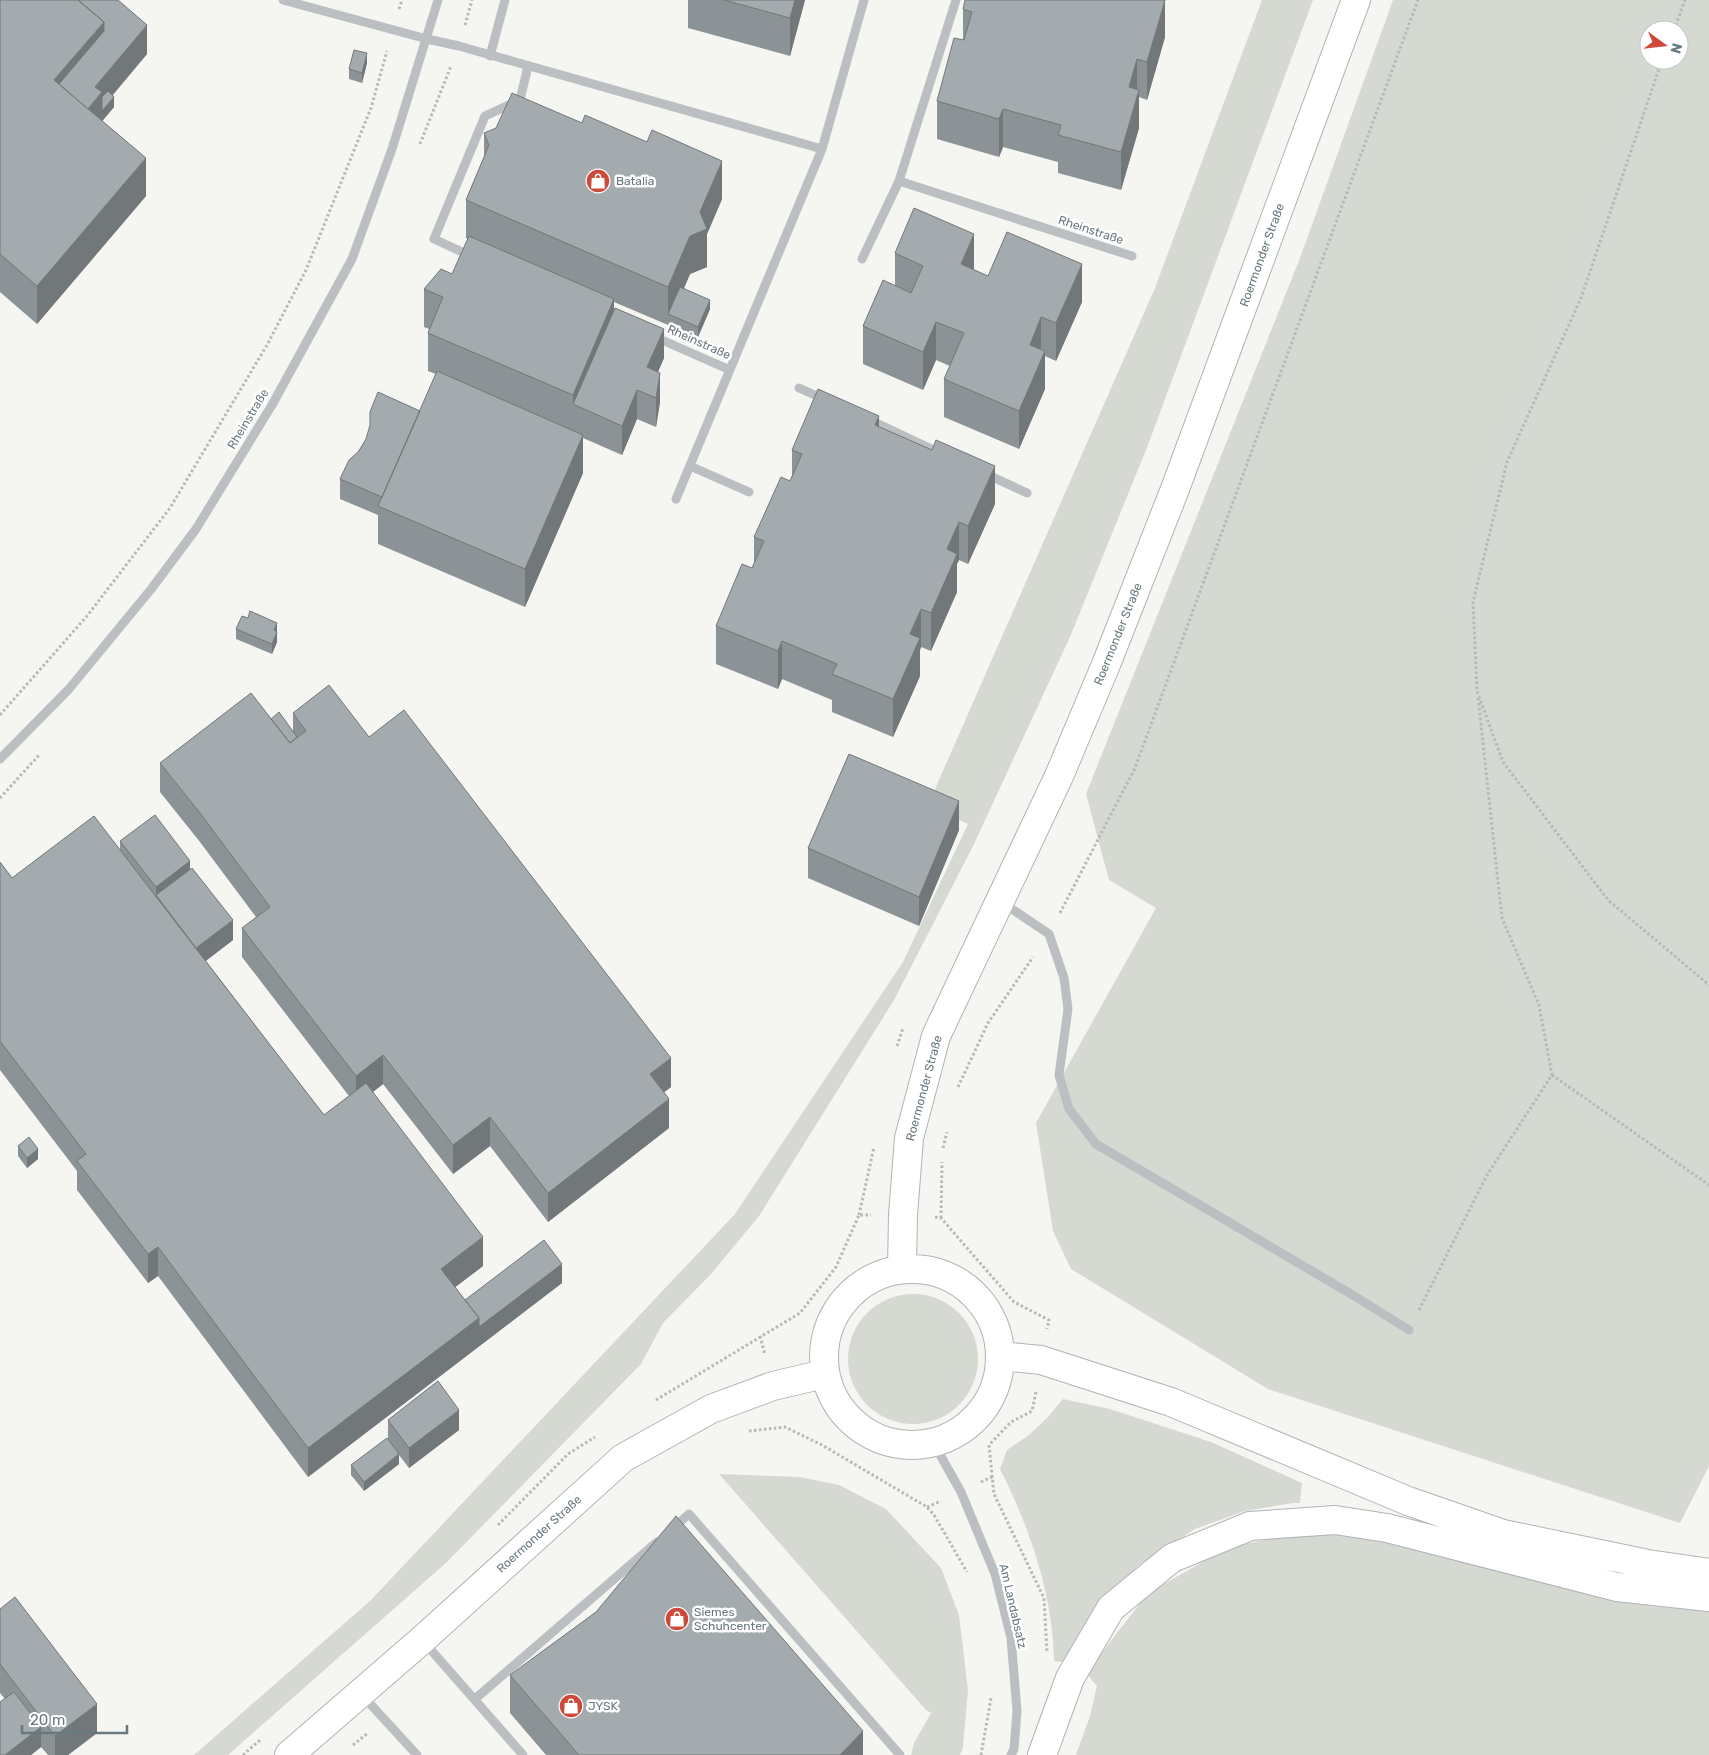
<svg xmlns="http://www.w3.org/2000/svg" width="1709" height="1755" font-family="Rubik,sans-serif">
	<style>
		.green { fill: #d5d9d2; fill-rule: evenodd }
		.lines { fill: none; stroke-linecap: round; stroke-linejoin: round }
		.major-casing { stroke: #afb4b6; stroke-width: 30 }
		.path { stroke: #b5b9ba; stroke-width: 3; stroke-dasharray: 2.5 2.5; stroke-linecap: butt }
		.minor { stroke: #bbbfc2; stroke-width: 9 }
		.major { stroke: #fff; stroke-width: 28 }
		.wall { fill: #8c9396 }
		.shaded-wall { fill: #72787a }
		.building { fill: #a3abae; stroke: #72787a }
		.labels { text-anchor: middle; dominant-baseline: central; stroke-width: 5; stroke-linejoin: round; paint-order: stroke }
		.poi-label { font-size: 12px; fill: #68787f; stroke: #fff; text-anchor: start }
		.street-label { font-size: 12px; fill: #68787f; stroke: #fff }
	</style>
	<rect width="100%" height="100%" fill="#f5f5f2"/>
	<path class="green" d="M 1262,0 L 1313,0 L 1148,445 L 1070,637 L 973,846 L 894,1000 L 759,1216 L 711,1274 L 663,1323 L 641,1364 L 447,1562 L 228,1755 L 194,1755 L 371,1600 L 735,1214 L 903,962 L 968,824 L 928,805 L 1155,288 Z
		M 1393,0 L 1709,0 L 1709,1466 L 1680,1523 L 1268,1389 L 1071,1269 L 1053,1231 L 1036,1123 L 1156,908 L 1109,880 L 1086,794 L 1300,258 ZM 1649,30 L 1679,30 L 1679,60 L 1649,60 Z
		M848 1359a65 65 0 1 1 130 0a65 65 0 1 1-130 0Z
		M 1063,1399 L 1110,1409 L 1211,1442 L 1302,1483 L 1300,1503 L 1293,1503 L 1245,1511 L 1195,1529 L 1139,1565 L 1089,1617 L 1063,1662 L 1054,1661 C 1053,1595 1030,1528 1000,1469 L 1007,1450 L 1029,1435 L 1048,1417 Z
		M 719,1474 L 800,1477 L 839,1485 L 886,1509 L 941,1568 L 959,1615 L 968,1690 L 963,1747 L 960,1755 L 911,1755 L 914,1743 L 931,1713 L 926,1710 Z
		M 1324,1532 L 1419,1547 L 1535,1580 L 1651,1606 L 1709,1611 L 1709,1755 L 1076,1755 L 1090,1716 L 1097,1686 L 1086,1673 L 1148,1593 L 1229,1547 L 1289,1535 Z"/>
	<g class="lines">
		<g class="major-casing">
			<path id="major" d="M 902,1268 L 903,1215 L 909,1138 L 936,1036 L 1059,776 L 1105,667 L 1175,489 L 1356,0
				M824 1357a88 88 0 1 1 176 0a88 88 0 1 1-176 0Z
				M 1001,1356 L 1041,1360 L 1171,1402 L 1408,1501 L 1503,1534 L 1648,1564 L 1709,1573
				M 289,1755 L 423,1639 L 623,1458 L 711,1409 L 773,1386 L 824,1374
				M 1042,1755 L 1070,1678 L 1111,1608 L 1172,1558 L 1250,1526 L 1335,1520 L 1387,1528 L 1617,1587 L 1709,1597"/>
		</g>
		<path class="path" d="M 399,9 L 402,0
			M 465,25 L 472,0
			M 1674,30 L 1685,0
			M 1662,60 L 1581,298 L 1507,462 L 1473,602 L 1477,691 L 1503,762 L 1608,900 L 1709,985
			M 420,144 L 451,66
			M 0,715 L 87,616 L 170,508 L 267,345 L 306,270 L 371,108 L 387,51
			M 0,798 L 40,754
			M 1060,913 L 1135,768 L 1418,0
			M 897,1046 L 903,1028
			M 1552,1075 L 1709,1185
			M 958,1087 L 988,1023 L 1033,957
			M 943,1148 L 947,1132
			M 859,1215 L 874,1147
			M 935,1217 L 941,1218 L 1014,1302 L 1049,1320 L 1047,1329
			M 941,1218 L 942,1162
			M 1419,1310 L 1487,1175 L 1552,1075 L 1539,1005 L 1502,918 L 1478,697
			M 760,1336 L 765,1355
			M 1036,1392 L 1032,1411 L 1011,1422 L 989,1445 L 994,1494 L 1044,1598 L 1047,1652
			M 656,1400 L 800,1313 L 836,1267 L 859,1215 L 871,1215
			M 749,1431 L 785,1427 L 822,1445 L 927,1507 L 934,1515 L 967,1572
			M 981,1482 L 994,1476
			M 927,1507 L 941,1501
			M 498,1525 L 568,1454 L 595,1437
			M 353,1745 L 368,1733
			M 243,1755 L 260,1740
			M 981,1755 L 991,1698"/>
		<path class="minor" d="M 283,0 L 427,39 L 459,46 L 822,149
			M 490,56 L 505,0
			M 899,181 L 1132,256
			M 471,256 L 434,239 L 485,116 L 520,100 L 528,66
			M 862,259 L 899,181 L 956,0
			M 655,337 L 730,370
			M 799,388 L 826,400
			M 870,420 L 942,454
			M 690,466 L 749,492
			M 986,474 L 1027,493
			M 676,499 L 822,149 L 864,0
			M 0,759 L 69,689 L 152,588 L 196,529 L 272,405 L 352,259 L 392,149 L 438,0
			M 1003,903 L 1049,934 L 1064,978 L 1068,1009 L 1059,1075 L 1069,1109 L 1096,1144 L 1356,1297 L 1409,1330
			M 934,1444 L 961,1492 L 995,1574 L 1011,1638 L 1017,1711 L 1014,1749 L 1011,1755
			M 672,1529 L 689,1514 L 900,1755
			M 424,1642 L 523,1755
			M 363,1696 L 417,1755
			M 475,1699 L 657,1542"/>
		<use href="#major" class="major"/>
	</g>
	<path class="wall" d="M 0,0 L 147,54 L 113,95 L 114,107 L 102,121 L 146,196 L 37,324 L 0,292 Z
		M 688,0 L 805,0 L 790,56 L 688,28 Z
		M 963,9 L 1165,37 L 1147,100 L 1139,97 L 1139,128 L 1121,190 L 1058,173 L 1058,162 L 1003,147 L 999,157 L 937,139 L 937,101 L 963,40 Z
		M 367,63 L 362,83 L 349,79 L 349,69 Z
		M 484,133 L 722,199 L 707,234 L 707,267 L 690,274 L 684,288 L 710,309 L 698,337 L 668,324 L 668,325 L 614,302 L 614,308 L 664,358 L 658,372 L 660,402 L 656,427 L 637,419 L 622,455 L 583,438 L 583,473 L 525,607 L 378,544 L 378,515 L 340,499 L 340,479 L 366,439 L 370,427 L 370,412 L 420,411 L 436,374 L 428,371 L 428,333 L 429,329 L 424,327 L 424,289 L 452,274 L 468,239 L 466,238 L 466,200 L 484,157 Z
		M 895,253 L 974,270 L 988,276 L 1082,302 L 1056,361 L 1045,356 L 1045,389 L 1019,449 L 944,417 L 944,379 L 950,366 L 936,360 L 923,390 L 863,364 L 863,326 L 895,286 Z
		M 879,427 L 995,504 L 968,564 L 959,560 L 957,564 L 957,592 L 931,651 L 921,647 L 920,650 L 920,676 L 893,737 L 832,712 L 832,700 L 782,679 L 778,689 L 716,664 L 716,626 L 752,568 L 754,563 L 754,537 L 790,481 L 792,476 L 792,450 Z
		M 248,618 L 277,623 L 277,642 L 272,654 L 236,639 L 236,629 Z
		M 293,713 L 369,737 L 671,1087 L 664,1092 L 669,1128 L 548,1222 L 490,1146 L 453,1174 L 383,1084 L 373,1092 L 483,1266 L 455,1287 L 465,1300 L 562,1283 L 308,1477 L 158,1276 L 148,1283 L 77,1190 L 77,1171 L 0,1070 L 0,862 L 12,878 L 120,849 L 120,841 L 190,869 L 233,940 L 206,961 L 324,1115 L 349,1096 L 242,957 L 242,928 L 256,917 L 200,842 L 160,792 L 160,763 L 271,719 L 293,732 Z
		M 959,830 L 919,926 L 808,878 L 808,848 Z
		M 18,1146 L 38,1159 L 27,1168 L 18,1156 Z
		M 388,1420 L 459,1430 L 409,1468 L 399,1455 L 399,1464 L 364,1491 L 351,1475 L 351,1465 L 388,1439 Z
		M 0,1609 L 97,1733 L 68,1755 L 48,1755 L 41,1747 L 31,1755 L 0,1755 L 5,1699 L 0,1693 Z
		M 510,1675 L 863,1755 L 546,1755 L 510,1713 Z"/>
	<path class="shaded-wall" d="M 795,0 L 805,0 L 790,56 L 790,18 Z
		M 1165,0 L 1165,37 L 1147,100 L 1147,62 Z
		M 104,22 L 104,60 L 69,101 L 54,80 Z
		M 147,25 L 147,54 L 102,107 L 114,97 L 114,107 L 84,143 L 84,114 L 95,87 Z
		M 367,53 L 367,63 L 362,83 L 362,73 Z
		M 1137,59 L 1137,97 L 1139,90 L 1139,128 L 1121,190 L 1121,152 L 1129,87 Z
		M 1003,109 L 1003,147 L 999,157 L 999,119 Z
		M 146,158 L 146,196 L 37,324 L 37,286 Z
		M 722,161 L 722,199 L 707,234 L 707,267 L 690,274 L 672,316 L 668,314 L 668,325 L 668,287 Z
		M 974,234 L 974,272 L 961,264 Z
		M 1082,264 L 1082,302 L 1056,361 L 1056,323 Z
		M 614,299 L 614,337 L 573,404 L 573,433 L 573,395 Z
		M 710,300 L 710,309 L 698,337 L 698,327 Z
		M 1041,317 L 1041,355 L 1030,345 Z
		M 936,322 L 936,360 L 923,390 L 923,352 Z
		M 664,329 L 664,358 L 648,394 L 647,367 Z
		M 1045,351 L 1045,389 L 1019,449 L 1019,411 Z
		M 660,373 L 660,402 L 656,427 L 656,398 Z
		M 637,390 L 637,419 L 622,455 L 622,426 Z
		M 879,416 L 879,454 L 875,425 Z
		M 583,435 L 583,473 L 525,607 L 525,569 Z
		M 995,466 L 995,504 L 968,564 L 968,526 Z
		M 959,522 L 959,560 L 957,564 L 957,592 L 931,651 L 931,613 L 947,549 Z
		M 921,609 L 921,647 L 920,650 L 920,676 L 893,737 L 893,699 L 910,634 Z
		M 277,623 L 277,642 L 272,654 L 272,644 L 274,630 Z
		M 782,641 L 782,679 L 778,689 L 778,651 Z
		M 959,801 L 959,830 L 919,926 L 919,897 Z
		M 190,861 L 190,880 L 156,905 L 156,887 Z
		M 233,920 L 233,940 L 192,971 L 192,952 Z
		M 383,1055 L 383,1084 L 356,1105 L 356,1076 Z
		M 671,1058 L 671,1087 L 650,1103 L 650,1074 Z
		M 669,1099 L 669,1128 L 548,1222 L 548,1193 Z
		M 490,1117 L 490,1146 L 453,1174 L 453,1145 Z
		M 38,1149 L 38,1159 L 27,1168 L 27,1158 Z
		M 483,1237 L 483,1266 L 441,1298 L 441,1269 Z
		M 158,1247 L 158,1276 L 148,1283 L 148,1254 Z
		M 562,1264 L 562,1283 L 308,1477 L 308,1448 L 479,1318 Z
		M 459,1410 L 459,1430 L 409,1468 L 409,1448 Z
		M 399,1454 L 399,1464 L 364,1491 L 364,1482 Z
		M 97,1704 L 97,1733 L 68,1755 L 55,1755 L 55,1736 Z
		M 41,1727 L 41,1747 L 31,1755 L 5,1755 Z
		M 863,1731 L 863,1755 L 840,1755 Z"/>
	<path class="building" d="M 0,0 L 78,0 L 104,22 L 54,80 L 146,158 L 37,286 L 0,254 Z
		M 78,0 L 118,0 L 147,25 L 95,87 L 102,92 L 88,109 L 59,84 L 104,31 L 104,22 Z
		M 724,0 L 795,0 L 790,18 Z
		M 965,0 L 1165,0 L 1147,62 L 1137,59 L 1129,87 L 1139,90 L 1121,152 L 1058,135 L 1061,125 L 1003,109 L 999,119 L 937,101 L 954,38 L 964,40 L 972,12 L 963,9 Z
		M 354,50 L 367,53 L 362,73 L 349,69 Z
		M 108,91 L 114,97 L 102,111 L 102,97 Z
		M 512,93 L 582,123 L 585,115 L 647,142 L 652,130 L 722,161 L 700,212 L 707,229 L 690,236 L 668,287 L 466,200 L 489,145 L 484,133 L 496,128 Z
		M 914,208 L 974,234 L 961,264 L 988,276 L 1007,232 L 1082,264 L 1056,323 L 1041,317 L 1030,345 L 1045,351 L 1019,411 L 944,379 L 964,333 L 936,322 L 923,352 L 863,326 L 883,280 L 911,293 L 923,266 L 895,253 Z
		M 469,236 L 614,299 L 573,395 L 428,333 L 443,297 L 424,289 L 441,269 L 452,274 Z
		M 680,287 L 710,300 L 698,327 L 668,314 Z
		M 615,308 L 664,329 L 647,367 L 660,373 L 656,398 L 637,390 L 622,426 L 573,404 Z
		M 437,371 L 583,435 L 525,569 L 378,506 Z
		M 818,389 L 879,416 L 875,425 L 932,450 L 936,440 L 995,466 L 968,526 L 959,522 L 947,549 L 957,554 L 931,613 L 921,609 L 910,634 L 920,638 L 893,699 L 832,674 L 837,664 L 782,641 L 778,651 L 716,626 L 742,564 L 752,568 L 764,541 L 754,537 L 781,477 L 790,481 L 802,454 L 792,450 Z
		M 378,392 L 420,411 L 382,497 L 340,479 L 349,460 L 359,451 L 366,439 L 370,425 L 370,412 Z
		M 250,611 L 277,623 L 274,630 L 277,632 L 272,644 L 236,629 L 242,616 L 248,618 Z
		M 329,685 L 369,737 L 404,710 L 671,1058 L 650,1074 L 669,1099 L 548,1193 L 490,1117 L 453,1145 L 383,1055 L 356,1076 L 242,928 L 270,907 L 200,813 L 160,763 L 251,693 L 290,743 L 306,731 L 293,713 Z
		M 279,712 L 297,737 L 290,743 L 271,719 Z
		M 849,754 L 959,801 L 919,897 L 808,848 Z
		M 155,815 L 190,861 L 156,887 L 120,841 Z
		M 94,816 L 324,1115 L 366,1083 L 483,1237 L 441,1269 L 479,1318 L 308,1448 L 158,1247 L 148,1254 L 77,1161 L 86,1154 L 0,1041 L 0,862 L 12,878 Z
		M 192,868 L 233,920 L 196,948 L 156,895 Z
		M 29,1137 L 38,1149 L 27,1158 L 18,1146 Z
		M 544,1240 L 562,1264 L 479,1327 L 479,1318 L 465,1300 Z
		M 438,1381 L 459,1410 L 409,1448 L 388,1420 Z
		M 387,1438 L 399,1454 L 364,1482 L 351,1465 Z
		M 676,1516 L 863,1731 L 840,1755 L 579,1755 L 510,1675 L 596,1612 Z
		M 15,1597 L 97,1704 L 55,1736 L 0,1664 L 0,1609 Z
		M 14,1692 L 41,1727 L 5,1755 L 0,1755 L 0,1702 Z"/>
	<defs>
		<g id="shop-disc" transform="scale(1.25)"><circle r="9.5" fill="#cd4a3b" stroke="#fff"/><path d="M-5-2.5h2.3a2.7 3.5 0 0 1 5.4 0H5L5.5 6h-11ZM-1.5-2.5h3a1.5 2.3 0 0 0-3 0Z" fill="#fff"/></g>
	</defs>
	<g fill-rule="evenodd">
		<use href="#shop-disc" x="598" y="181"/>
		<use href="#shop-disc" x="677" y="1619"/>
		<use href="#shop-disc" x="571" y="1706"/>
	</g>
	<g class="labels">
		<g class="poi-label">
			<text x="616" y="181">Batalia</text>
			<text x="694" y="1612">Siemes<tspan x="694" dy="14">Schuhcenter</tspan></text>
			<text x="588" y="1706">JYSK</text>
		</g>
		<g class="street-label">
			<text transform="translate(1091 230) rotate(18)">Rheinstraße</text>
			<text transform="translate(1262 255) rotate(-70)">Roermonder Straße</text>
			<text transform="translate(699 342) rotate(24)">Rheinstraße</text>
			<text transform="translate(248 419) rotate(-59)">Rheinstraße</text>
			<text transform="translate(1118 634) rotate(-68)">Roermonder Straße</text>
			<text transform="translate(924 1088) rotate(-75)">Roermonder Straße</text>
			<text transform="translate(539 1534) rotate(-42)">Roermonder Straße</text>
			<text transform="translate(1013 1606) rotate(77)">Am Landabsatz</text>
		</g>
	</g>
	<g transform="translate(1664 45) rotate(105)"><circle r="24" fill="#ffffff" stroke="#c3c9cc"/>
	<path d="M0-4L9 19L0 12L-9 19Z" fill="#cd4a3b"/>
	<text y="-8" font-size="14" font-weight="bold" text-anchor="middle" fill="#68787f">N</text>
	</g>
	<path d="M22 1725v8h105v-8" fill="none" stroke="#68787f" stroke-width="2.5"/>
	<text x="30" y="1725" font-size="15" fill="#68787f" stroke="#ffffff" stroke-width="4" paint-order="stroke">20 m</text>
</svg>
